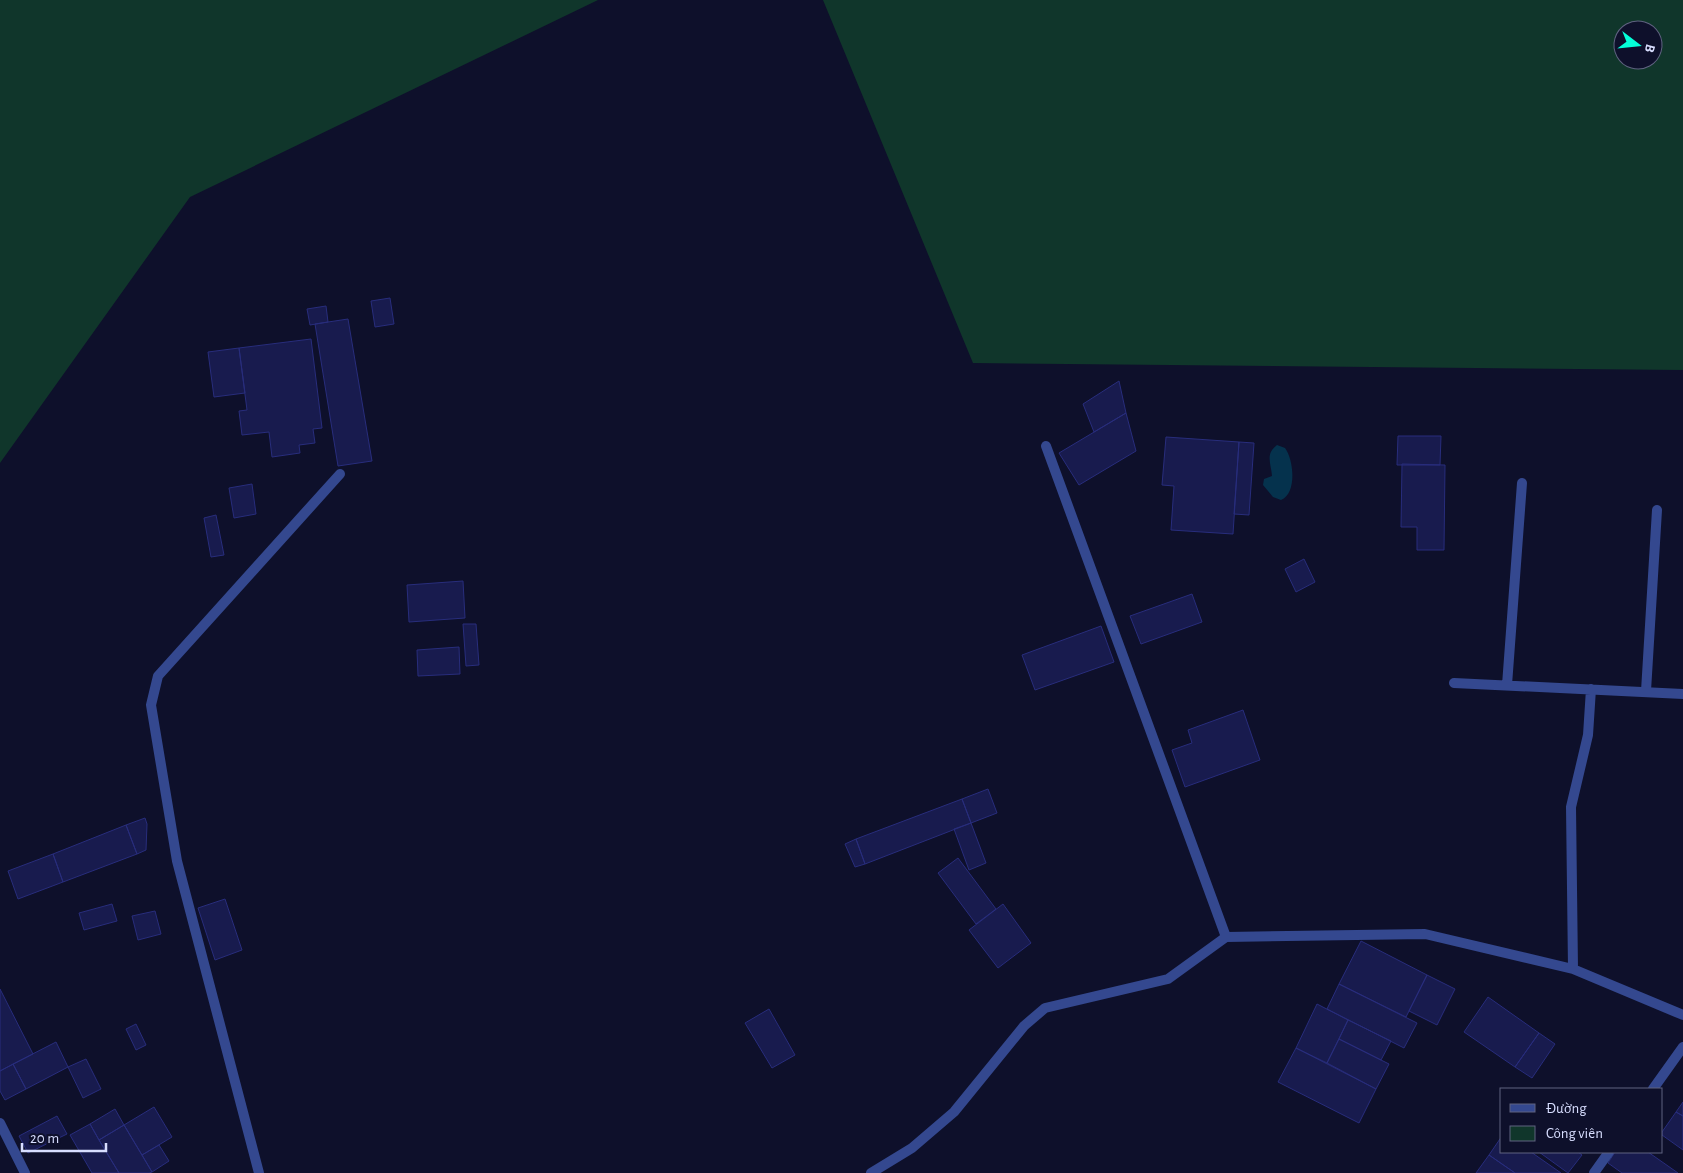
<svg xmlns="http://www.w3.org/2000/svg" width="1683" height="1173" font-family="'Alegreya Sans',sans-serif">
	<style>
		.green { fill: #10362b; fill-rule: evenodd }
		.water { fill: #05324d }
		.building { fill: #181b4e; stroke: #282d7c }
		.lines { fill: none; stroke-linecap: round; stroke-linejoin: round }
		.lane { stroke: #34488f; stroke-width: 10 }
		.street { stroke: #34488f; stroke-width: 10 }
	</style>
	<rect width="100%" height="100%" fill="#0e102b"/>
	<path class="green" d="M 0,0 L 598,0 L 190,197 L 0,463 Z
		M 823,0 L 1683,0 L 1683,370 L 973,363 ZM 1623,30 L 1653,30 L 1653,60 L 1623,60 Z"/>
	<path class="water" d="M 1277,445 L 1285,448 C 1294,460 1297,494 1281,500 L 1273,497 L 1263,485 L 1264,479 L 1272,476 C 1271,463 1265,454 1277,445 Z"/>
	<path class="building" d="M 390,298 L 394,324 L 375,327 L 371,301 Z
		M 326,306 L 328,322 L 310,325 L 307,309 Z
		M 348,319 L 372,461 L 338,466 L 315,324 Z
		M 311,339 L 322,428 L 313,429 L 315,443 L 299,445 L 300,453 L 272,457 L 269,432 L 242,435 L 239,411 L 247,410 L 239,348 Z
		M 239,348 L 245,393 L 214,397 L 208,352 Z
		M 1119,381 L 1126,413 L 1094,432 L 1083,404 Z
		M 1126,413 L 1136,451 L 1079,485 L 1059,453 Z
		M 1398,436 L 1441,436 L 1440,465 L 1397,465 Z
		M 1166,437 L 1239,442 L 1233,534 L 1171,530 L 1174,486 L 1162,485 Z
		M 1239,442 L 1254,443 L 1249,515 L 1234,514 Z
		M 1402,464 L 1445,465 L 1444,550 L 1417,550 L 1417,527 L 1401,527 Z
		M 252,484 L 256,514 L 234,518 L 229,488 Z
		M 216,515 L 224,555 L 211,557 L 204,518 Z
		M 1304,559 L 1315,582 L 1296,592 L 1285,569 Z
		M 463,581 L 465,618 L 409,622 L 407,585 Z
		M 1192,594 L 1202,622 L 1141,644 L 1130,616 Z
		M 463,624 L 476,624 L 479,665 L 466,666 Z
		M 1101,626 L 1114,662 L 1035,690 L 1022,655 Z
		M 459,647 L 460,674 L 418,676 L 417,650 Z
		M 1243,710 L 1260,760 L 1185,787 L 1172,750 L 1192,743 L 1188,730 Z
		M 988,789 L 997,813 L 971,823 L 962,799 Z
		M 962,799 L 971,823 L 865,864 L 856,839 Z
		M 145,818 L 147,824 L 146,850 L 137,854 L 126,825 Z
		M 971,823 L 986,863 L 969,870 L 954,829 Z
		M 126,825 L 137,854 L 63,882 L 53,854 Z
		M 856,839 L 865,864 L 855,867 L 845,844 Z
		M 53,854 L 63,882 L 18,899 L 8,871 Z
		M 958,858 L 996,909 L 976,924 L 938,873 Z
		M 225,899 L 242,950 L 215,960 L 198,908 Z
		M 112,904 L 117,921 L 84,930 L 79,913 Z
		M 1003,904 L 1031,943 L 998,968 L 969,930 Z
		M 155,911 L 161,934 L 138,940 L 132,916 Z
		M 1361,941 L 1427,975 L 1406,1017 L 1339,984 Z
		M 1427,975 L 1455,989 L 1437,1025 L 1409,1011 Z
		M 1339,984 L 1417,1023 L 1404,1048 L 1327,1009 Z
		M 0,989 L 33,1054 L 0,1071 Z
		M 1488,997 L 1539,1033 L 1515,1067 L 1464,1032 Z
		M 1317,1004 L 1348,1020 L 1327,1063 L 1296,1048 Z
		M 769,1009 L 795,1055 L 772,1068 L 745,1023 Z
		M 1348,1020 L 1391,1041 L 1381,1060 L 1339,1039 Z
		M 136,1024 L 146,1045 L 136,1050 L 126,1029 Z
		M 1539,1033 L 1555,1044 L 1532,1078 L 1515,1067 Z
		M 1339,1039 L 1389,1064 L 1376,1089 L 1327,1063 Z
		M 56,1042 L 68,1067 L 26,1089 L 13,1064 Z
		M 1296,1048 L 1376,1089 L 1359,1123 L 1278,1082 Z
		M 86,1059 L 101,1089 L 83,1098 L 68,1067 Z
		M 13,1064 L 26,1089 L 5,1100 L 0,1091 L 0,1071 Z
		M 1683,1102 L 1683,1116 L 1676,1112 Z
		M 154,1107 L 172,1137 L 142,1155 L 124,1125 Z
		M 115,1109 L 124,1125 L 99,1140 L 90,1124 Z
		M 1676,1112 L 1683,1116 L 1683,1150 L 1662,1135 L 1662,1132 Z
		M 57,1116 L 67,1134 L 28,1153 L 19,1136 Z
		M 90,1124 L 99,1140 L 119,1173 L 92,1173 L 70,1135 Z
		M 124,1125 L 152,1172 L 149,1173 L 119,1173 L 99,1140 Z
		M 1502,1136 L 1502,1152 L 1531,1152 L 1561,1173 L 1515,1173 L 1489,1155 Z
		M 159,1145 L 169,1161 L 152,1172 L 142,1155 Z
		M 1539,1152 L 1578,1152 L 1582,1155 L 1568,1173 Z
		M 1615,1152 L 1648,1152 L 1678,1173 L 1622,1173 L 1608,1163 Z
		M 1489,1155 L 1515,1173 L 1476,1173 Z"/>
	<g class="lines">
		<path class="lane" d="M 259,1173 L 177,861 L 151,705 L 158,676 L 340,474"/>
		<path class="street" d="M 1046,446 L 1226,937
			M 1454,683 L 1683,694
			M 1507,685 L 1522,483
			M 1646,691 L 1657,510
			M 1573,969 L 1571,807 L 1588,735 L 1591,689
			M 1653,1089 L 1683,1047
			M 0,1123 L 25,1173
			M 871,1173 L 912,1148 L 954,1112 L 1024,1026 L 1045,1008 L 1168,979 L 1226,937 L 1425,934 L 1573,969 L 1683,1015
			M 1594,1173 L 1609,1152"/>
	</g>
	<rect x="1500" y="1088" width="162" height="65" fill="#0e102b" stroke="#5f6280"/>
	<rect x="1510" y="1104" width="25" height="8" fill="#34488f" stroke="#5f6280"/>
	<text x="1546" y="1113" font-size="15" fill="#d8deff">Đường</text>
	<rect x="1510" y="1126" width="25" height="15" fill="#10362b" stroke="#5f6280"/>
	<text x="1546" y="1138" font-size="15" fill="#d8deff">Công viên</text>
	<g transform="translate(1638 45) rotate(106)"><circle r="24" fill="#0e102b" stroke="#5f6280"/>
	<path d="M0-4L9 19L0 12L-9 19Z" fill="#04ffd8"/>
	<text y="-8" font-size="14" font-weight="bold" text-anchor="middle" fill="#d8deff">B</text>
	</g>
	<path d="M22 1143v8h84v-8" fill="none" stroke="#d8deff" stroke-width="2.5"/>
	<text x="30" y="1143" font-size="15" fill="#d8deff" stroke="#0e102b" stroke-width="4" paint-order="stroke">20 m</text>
</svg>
